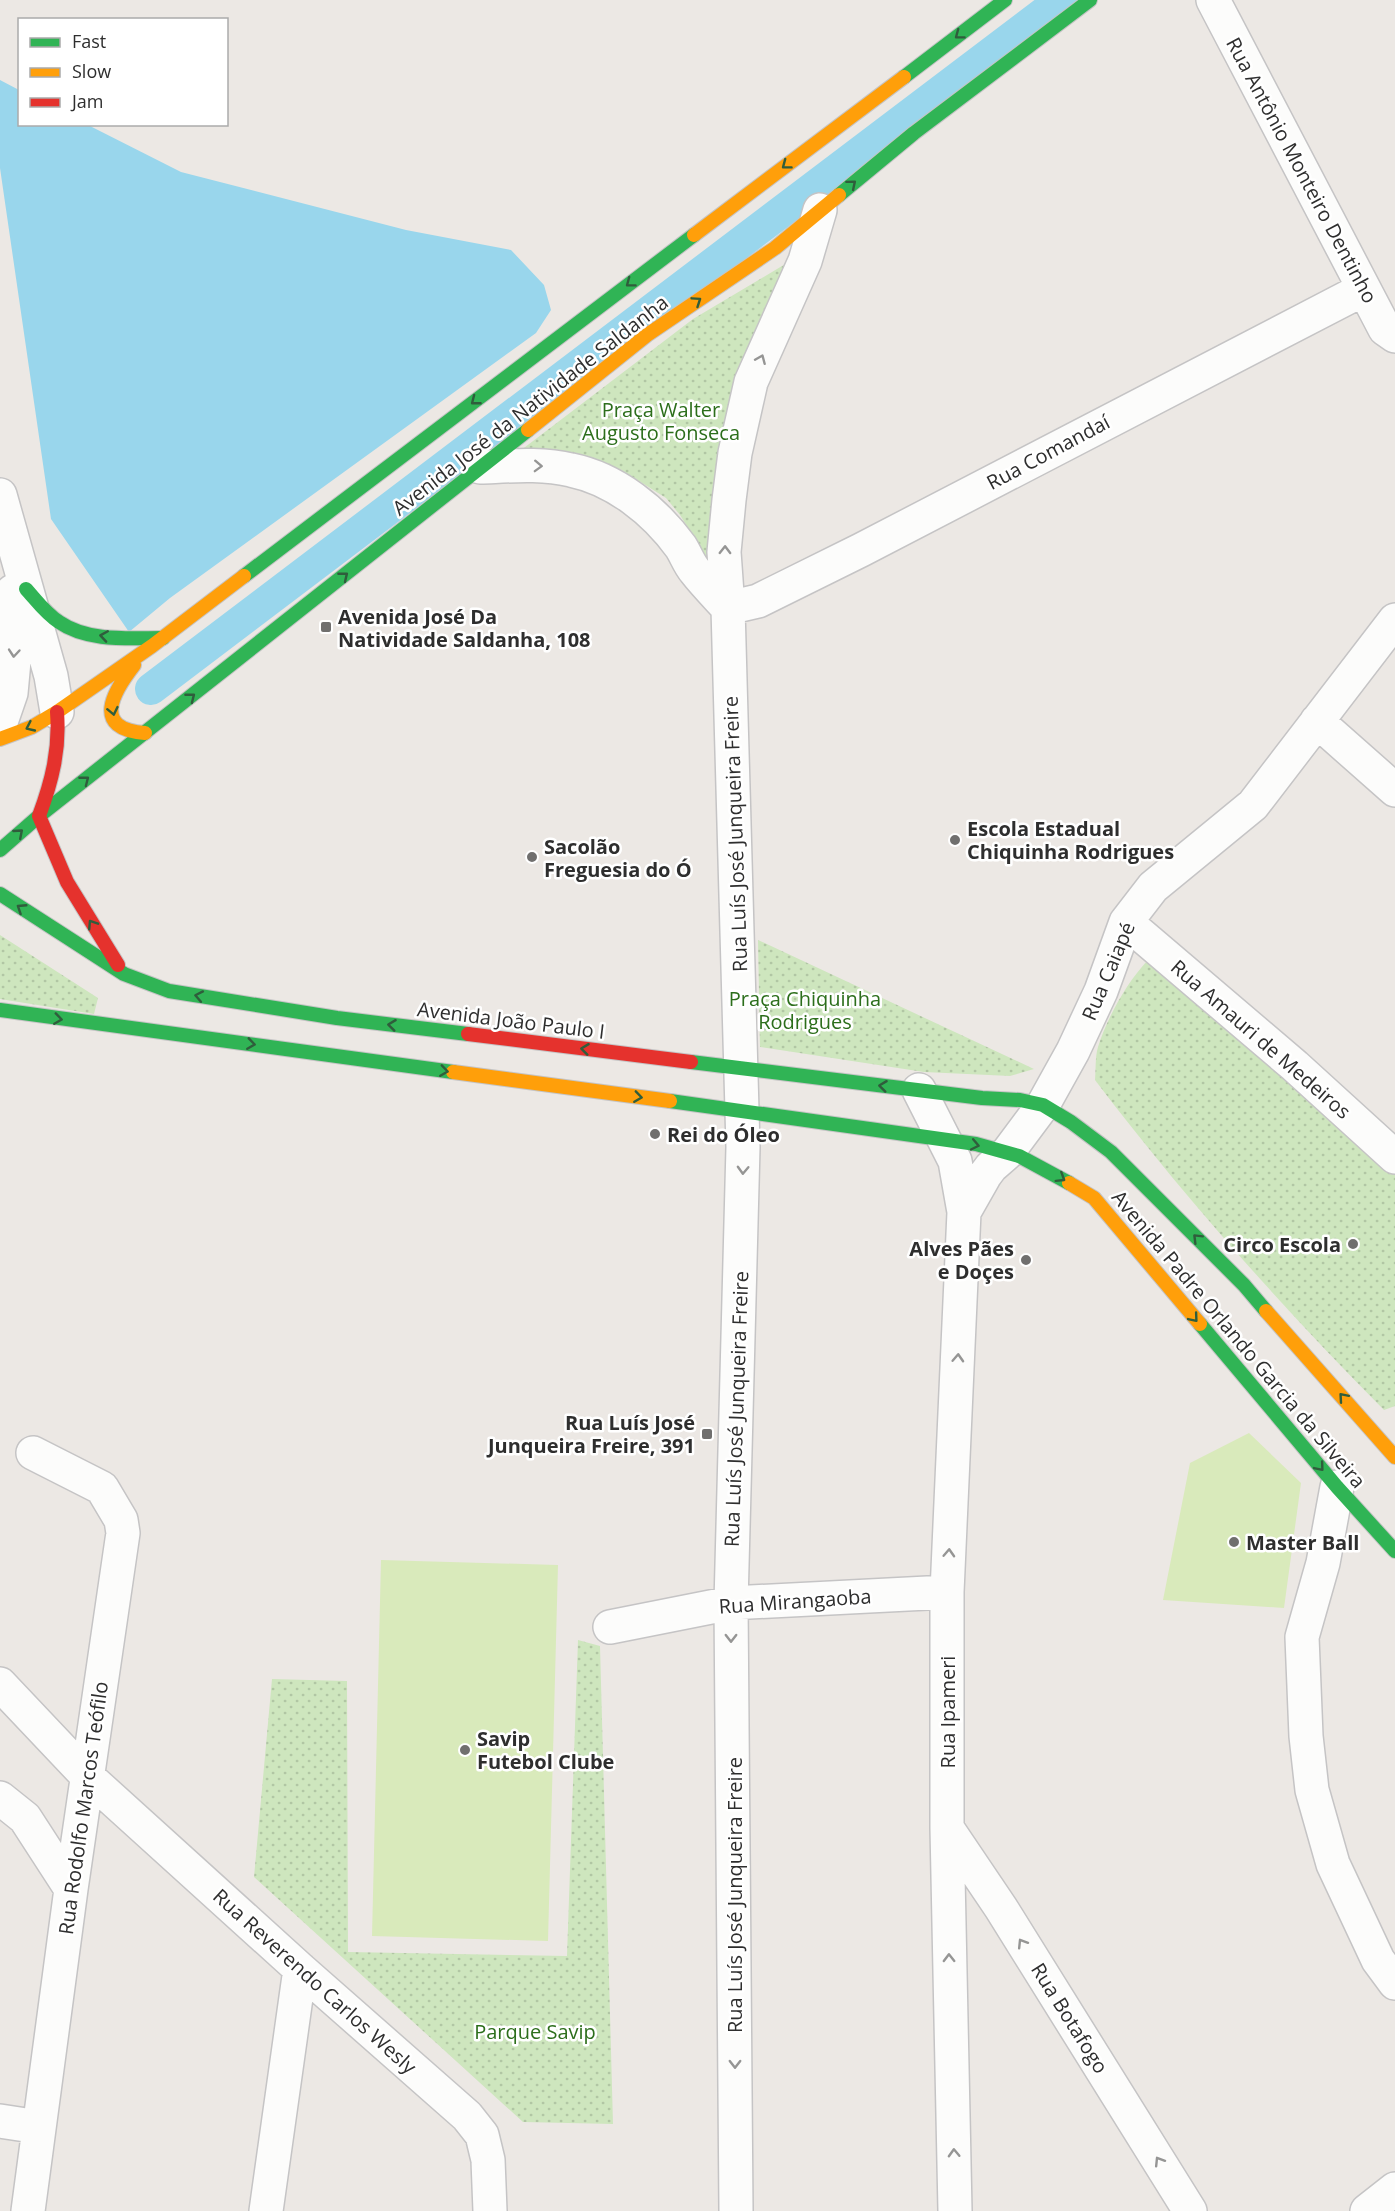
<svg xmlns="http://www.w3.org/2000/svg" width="1395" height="2211" font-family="'Open Sans',sans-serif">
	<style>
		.park { fill: url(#park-dots) }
		.pitch { fill: #d9eabb }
		.water { fill: #99d6ec }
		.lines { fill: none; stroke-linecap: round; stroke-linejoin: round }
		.canal { stroke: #99d6ec; stroke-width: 32 }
		.street-casing { stroke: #c5c4c5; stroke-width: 36 }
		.fast-casing { stroke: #c5c4c5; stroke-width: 16 }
		.slow-casing { stroke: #c5c4c5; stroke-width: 16 }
		.jam-casing { stroke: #c5c4c5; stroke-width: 16 }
		.street { stroke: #fcfcfb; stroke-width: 33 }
		.fast { stroke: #30b455; stroke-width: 14 }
		.slow { stroke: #ff9f0a; stroke-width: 14 }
		.jam { stroke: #e5322d; stroke-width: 14 }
		.oneway { stroke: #2f5d3c }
		.oneway2 { stroke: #959594 }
		.poi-dot { fill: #706f6e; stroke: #fff; stroke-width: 2 }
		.labels { text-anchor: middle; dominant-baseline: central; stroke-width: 5; stroke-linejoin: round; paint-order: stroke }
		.street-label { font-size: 20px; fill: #2e2e2e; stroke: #fff }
		.park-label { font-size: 20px; fill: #2c6e1b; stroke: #fff }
		.poi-label { font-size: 20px; font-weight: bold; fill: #2e2e2e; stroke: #fff; text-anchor: start }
	</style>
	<defs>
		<pattern id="park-dots" width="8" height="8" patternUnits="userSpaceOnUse" patternTransform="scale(1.5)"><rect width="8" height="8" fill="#cee6be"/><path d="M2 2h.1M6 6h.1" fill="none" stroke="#b1c6a4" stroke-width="1.8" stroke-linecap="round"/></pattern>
	</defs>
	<rect width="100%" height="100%" fill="#ece8e4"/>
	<path class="park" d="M 787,263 L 754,333 L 732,398 L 710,563 L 680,515 L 666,498 L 623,471 L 592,458 L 516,454 L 693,319 Z
		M 0,935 L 98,998 L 94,1014 L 0,999 Z
		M 758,940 L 1034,1069 L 1010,1076 L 924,1072 L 760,1047 Z
		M 1148,960 L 1395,1162 L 1395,1406 L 1384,1410 C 1281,1306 1183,1196 1095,1080 C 1096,1069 1095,1057 1098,1047 C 1107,1018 1127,982 1148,960 Z
		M 578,1640 L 600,1646 L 613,2124 L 523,2122 L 254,1877 L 272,1679 L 347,1681 L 348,1952 L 567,1956 Z"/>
	<path class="pitch" d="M 1249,1433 L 1301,1483 L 1284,1608 L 1163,1600 L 1190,1463 Z
		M 381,1560 L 558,1565 L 548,1941 L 372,1936 Z"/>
	<path class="water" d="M 0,80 L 19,90 L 20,124 L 88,125 L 181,172 L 406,230 L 511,250 L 544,285 L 551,310 L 536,333 L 170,598 L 129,632 L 51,519 L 0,168 Z"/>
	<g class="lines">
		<path class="canal" d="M 151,689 L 1061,0"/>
		<g class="street-casing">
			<path id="street" d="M 1213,0 L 1385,329 L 1395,336
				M 480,467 C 510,466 541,463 571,470 C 615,479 655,511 681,547 C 686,555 689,564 695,571 C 705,584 717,596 728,608
				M 0,495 L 51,676 L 57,712
				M 728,608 L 758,601 L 861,550 L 1364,289
				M 1317,721 L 1395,790
				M 0,725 L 11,693 L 16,639 L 13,591
				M 1126,922 L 1295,1066 L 1395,1157
				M 919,1090 L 955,1161 L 964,1212 L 947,1592 L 947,1828 L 955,2211
				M 964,1212 L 985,1175 L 991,1167 L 1008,1152 L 1043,1105 L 1073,1051 L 1101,991 L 1126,922 L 1153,887 L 1253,805 L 1395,620
				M 1337,1487 L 1323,1563 L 1302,1637 L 1306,1736 L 1312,1790 L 1333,1864 L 1378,1960 L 1395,1983
				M 610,1627 L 731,1603 L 947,1592
				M 0,1684 L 88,1777 L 300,1969 L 467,2116 L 482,2135 L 488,2160 L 490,2211
				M 0,1798 L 25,1818 L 71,1889
				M 947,1828 L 1001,1908 L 1190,2211
				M 0,2121 L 39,2127
				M 28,2211 L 71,1889 L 123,1533 L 121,1520 L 102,1488 L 33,1453
				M 266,2211 L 300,1969
				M 736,2211 L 731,1603 L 743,1147 L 728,608 L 724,552 L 729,500 L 735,453 L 751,382 L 805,261 L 820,210
				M 1367,2211 L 1395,2189"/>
		</g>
		<g class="fast-casing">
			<path id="fast" d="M 904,77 L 1005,0
				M 839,195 L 914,133 L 1090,0
				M 244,576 L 694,235
				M 26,589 C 36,600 46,614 59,622 C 88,642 129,638 163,638
				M 0,850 L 39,816 L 528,430
				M 0,894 L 124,974 L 169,991 L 337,1018 L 468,1034
				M 0,1010 L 453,1072
				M 691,1062 L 982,1098 L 1020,1100 L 1043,1105 L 1071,1122 L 1111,1152 L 1244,1285 L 1266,1311
				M 670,1101 L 976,1144 L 1019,1156 L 1069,1183
				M 1200,1324 L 1337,1487 L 1395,1551"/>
		</g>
		<g class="slow-casing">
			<path id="slow" d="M 694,235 L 904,77
				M 528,430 L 647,335 L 775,248 L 839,195
				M 134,665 C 113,692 91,729 145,733
				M 0,739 L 32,727 L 57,712 L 152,646 L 244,576
				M 453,1072 L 670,1101
				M 1069,1183 L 1094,1198 L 1200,1324
				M 1266,1311 L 1395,1457"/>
		</g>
		<g class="jam-casing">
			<path id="jam" d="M 57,712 C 60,749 52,781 39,816 L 67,882 L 118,965
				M 468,1034 L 691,1062"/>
		</g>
		<use href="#street" class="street"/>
		<use href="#fast" class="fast"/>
		<use href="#slow" class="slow"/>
		<use href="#jam" class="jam"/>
	</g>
	<defs><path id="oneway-chevron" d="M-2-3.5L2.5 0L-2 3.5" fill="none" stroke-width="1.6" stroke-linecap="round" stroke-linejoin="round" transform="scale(1.5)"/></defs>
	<g class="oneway">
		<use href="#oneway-chevron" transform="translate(959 35) rotate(143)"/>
		<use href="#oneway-chevron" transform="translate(786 165) rotate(143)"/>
		<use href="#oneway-chevron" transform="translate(852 184) rotate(-40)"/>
		<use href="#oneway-chevron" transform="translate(630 283) rotate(143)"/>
		<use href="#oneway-chevron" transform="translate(697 301) rotate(-34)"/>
		<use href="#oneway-chevron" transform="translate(475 401) rotate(142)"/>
		<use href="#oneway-chevron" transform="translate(344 576) rotate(-39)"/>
		<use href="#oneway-chevron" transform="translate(104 636) rotate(-171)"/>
		<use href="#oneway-chevron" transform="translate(191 697) rotate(-38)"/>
		<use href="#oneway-chevron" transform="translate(113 711) rotate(78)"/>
		<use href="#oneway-chevron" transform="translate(30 727) rotate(155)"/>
		<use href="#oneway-chevron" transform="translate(85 780) rotate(-38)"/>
		<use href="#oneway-chevron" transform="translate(19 833) rotate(-41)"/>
		<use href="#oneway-chevron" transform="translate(21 908) rotate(-147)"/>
		<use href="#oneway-chevron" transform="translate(92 924) rotate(-123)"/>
		<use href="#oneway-chevron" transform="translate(199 996) rotate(-169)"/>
		<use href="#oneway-chevron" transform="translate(58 1019) rotate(8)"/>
		<use href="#oneway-chevron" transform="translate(392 1025) rotate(-173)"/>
		<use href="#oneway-chevron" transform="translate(251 1044) rotate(8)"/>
		<use href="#oneway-chevron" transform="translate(585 1049) rotate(-173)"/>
		<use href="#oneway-chevron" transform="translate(444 1071) rotate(8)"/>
		<use href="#oneway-chevron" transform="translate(883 1086) rotate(-173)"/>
		<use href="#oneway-chevron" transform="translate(638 1097) rotate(8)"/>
		<use href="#oneway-chevron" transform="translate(975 1145) rotate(12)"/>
		<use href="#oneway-chevron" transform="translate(1061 1178) rotate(32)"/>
		<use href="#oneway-chevron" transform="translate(1197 1238) rotate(-135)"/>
		<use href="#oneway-chevron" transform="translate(1194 1318) rotate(50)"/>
		<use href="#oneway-chevron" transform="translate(1343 1397) rotate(-131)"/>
		<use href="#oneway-chevron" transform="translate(1320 1467) rotate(50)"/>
	</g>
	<g class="oneway2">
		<use href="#oneway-chevron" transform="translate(761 359) rotate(-67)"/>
		<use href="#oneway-chevron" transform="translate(538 466) rotate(2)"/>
		<use href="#oneway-chevron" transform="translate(725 550) rotate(-89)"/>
		<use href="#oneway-chevron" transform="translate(14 653) rotate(95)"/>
		<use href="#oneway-chevron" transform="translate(743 1170) rotate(92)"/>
		<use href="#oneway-chevron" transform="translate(958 1358) rotate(-87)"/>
		<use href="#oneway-chevron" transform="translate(949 1553) rotate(-87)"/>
		<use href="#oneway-chevron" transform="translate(731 1638) rotate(90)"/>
		<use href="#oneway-chevron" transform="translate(1022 1943) rotate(-122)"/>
		<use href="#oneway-chevron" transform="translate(949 1958) rotate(-91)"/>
		<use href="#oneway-chevron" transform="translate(735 2064) rotate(90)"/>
		<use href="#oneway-chevron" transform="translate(954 2153) rotate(-92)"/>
		<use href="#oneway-chevron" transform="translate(1159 2161) rotate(-122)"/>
	</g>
	<g class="poi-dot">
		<rect x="320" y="621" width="12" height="12" rx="3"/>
		<circle cx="955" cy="840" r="6"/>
		<circle cx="532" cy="857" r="6"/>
		<circle cx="655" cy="1134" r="6"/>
		<circle cx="1353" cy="1244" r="6"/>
		<circle cx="1026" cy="1260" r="6"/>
		<rect x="701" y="1428" width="12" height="12" rx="3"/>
		<circle cx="1234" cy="1542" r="6"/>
		<circle cx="465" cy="1750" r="6"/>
	</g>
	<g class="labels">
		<g class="street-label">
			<text transform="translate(1302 170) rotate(62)">Rua Antônio Monteiro Dentinho</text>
			<text transform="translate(530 405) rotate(-38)">Avenida José da Natividade Saldanha</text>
			<text transform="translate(1048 452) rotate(-28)">Rua Comandaí</text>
			<text transform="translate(735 834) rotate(-92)">Rua Luís José Junqueira Freire</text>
			<text transform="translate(1108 971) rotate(-67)">Rua Caiapé</text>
			<text transform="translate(511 1020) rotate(7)">Avenida João Paulo I</text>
			<text transform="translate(1261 1039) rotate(41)">Rua Amauri de Medeiros</text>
			<text transform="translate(1239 1339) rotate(50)">Avenida Padre Orlando Garcia da Silveira</text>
			<text transform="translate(736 1409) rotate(-88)">Rua Luís José Junqueira Freire</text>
			<text transform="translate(795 1601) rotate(-4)">Rua Mirangaoba</text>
			<text transform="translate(947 1712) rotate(-90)">Rua Ipameri</text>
			<text transform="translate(83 1808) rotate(-82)">Rua Rodolfo Marcos Teófilo</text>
			<text transform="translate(734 1895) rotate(-90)">Rua Luís José Junqueira Freire</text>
			<text transform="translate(315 1981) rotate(42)">Rua Reverendo Carlos Wesly</text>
			<text transform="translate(1070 2018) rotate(58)">Rua Botafogo</text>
		</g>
		<g class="park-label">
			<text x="661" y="409">Praça Walter<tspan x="661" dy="23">Augusto Fonseca</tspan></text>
			<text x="805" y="998">Praça Chiquinha<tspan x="805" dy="23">Rodrigues</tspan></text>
			<text x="535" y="2031">Parque Savip</text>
		</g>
		<g class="poi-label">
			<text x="338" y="616">Avenida José Da<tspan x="338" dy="23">Natividade Saldanha, 108</tspan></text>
			<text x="967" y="828">Escola Estadual<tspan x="967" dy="23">Chiquinha Rodrigues</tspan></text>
			<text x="544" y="846">Sacolão<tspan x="544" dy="23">Freguesia do Ó</tspan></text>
			<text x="667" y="1134">Rei do Óleo</text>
			<text x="1341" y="1244" text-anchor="end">Circo Escola</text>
			<text x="1014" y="1248" text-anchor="end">Alves Pães<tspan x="1014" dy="23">e Doçes</tspan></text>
			<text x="695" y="1422" text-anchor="end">Rua Luís José<tspan x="695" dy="23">Junqueira Freire, 391</tspan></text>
			<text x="1246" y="1542">Master Ball</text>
			<text x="477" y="1738">Savip<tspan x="477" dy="23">Futebol Clube</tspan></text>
		</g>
	</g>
	<rect x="18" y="18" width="210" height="108" fill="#ffffff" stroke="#ababab" stroke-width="1.5"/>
	<rect x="30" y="38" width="30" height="9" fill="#30b455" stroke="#ababab" stroke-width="1.5"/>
	<text x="72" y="48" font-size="18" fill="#2e2e2e">Fast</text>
	<rect x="30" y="68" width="30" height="9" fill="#ff9f0a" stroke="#ababab" stroke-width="1.5"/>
	<text x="72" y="78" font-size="18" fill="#2e2e2e">Slow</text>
	<rect x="30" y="98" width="30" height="9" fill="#e5322d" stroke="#ababab" stroke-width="1.5"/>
	<text x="72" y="108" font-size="18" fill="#2e2e2e">Jam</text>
</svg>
